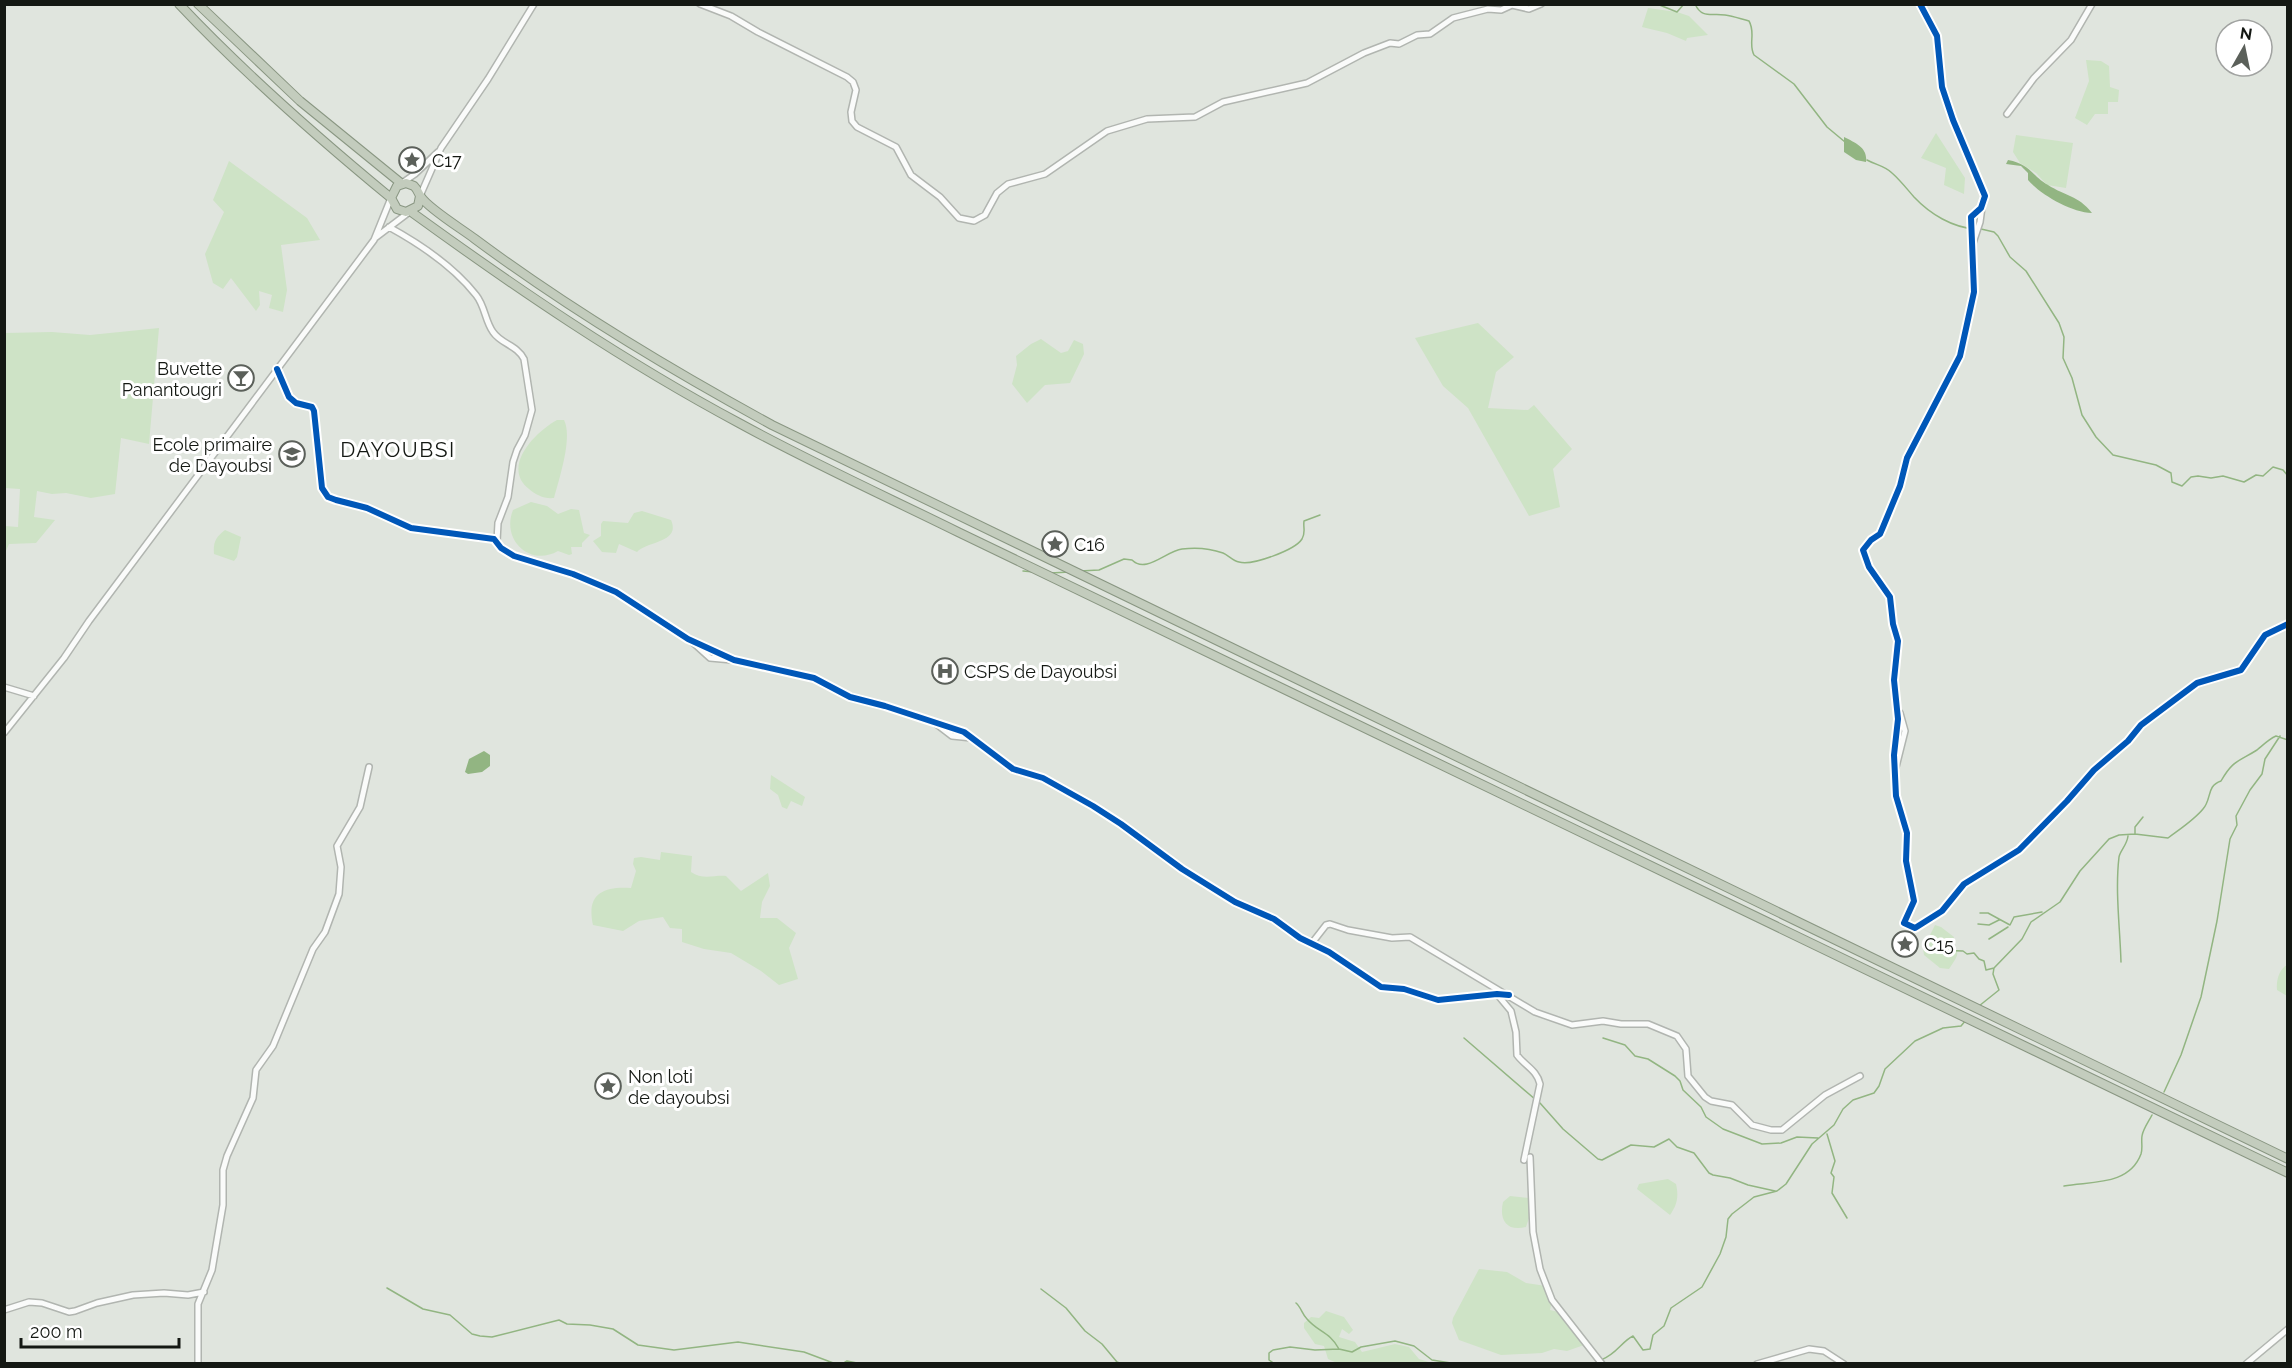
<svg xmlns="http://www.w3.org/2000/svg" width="2292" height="1368" font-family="Raleway,sans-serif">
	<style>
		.green { fill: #cee3c6 }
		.water { fill: #92b582 }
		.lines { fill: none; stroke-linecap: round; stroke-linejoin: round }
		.stream { stroke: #92b582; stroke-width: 1.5 }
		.minor-casing { stroke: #b1b5b0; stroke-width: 8 }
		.highway-casing { stroke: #899682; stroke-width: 10 }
		.minor { stroke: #fafbfa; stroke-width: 5 }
		.highway { stroke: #c3ccbd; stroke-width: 8 }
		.cycleway-casing { stroke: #fff; stroke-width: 10 }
		.cycleway { stroke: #0057b8; stroke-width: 6 }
		.labels { text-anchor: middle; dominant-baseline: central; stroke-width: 6; stroke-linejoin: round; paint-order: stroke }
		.poi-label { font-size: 18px; fill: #141813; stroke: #fff; text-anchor: start }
		.quarter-label { font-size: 21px; letter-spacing: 1.5px; fill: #141813; stroke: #fff }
	</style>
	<rect width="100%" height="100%" fill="#e0e5de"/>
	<path class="green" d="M 1648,8 L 1677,12 L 1689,16 L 1708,35 L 1687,38 L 1686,41 L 1667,33 L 1642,27 Z
		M 2086,60 L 2101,61 L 2109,66 L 2110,87 L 2119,90 L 2118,102 L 2108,102 L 2108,114 L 2095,114 L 2087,125 L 2075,118 L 2089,81 Z
		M 1936,133 L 1965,178 L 1964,194 L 1944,185 L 1946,168 L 1921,158 Z
		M 2016,135 L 2073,143 L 2066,188 L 2047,185 L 2036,173 L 2020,163 L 2013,152 Z
		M 229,161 L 307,218 L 320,240 L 281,245 L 287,290 L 283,312 L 269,308 L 272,295 L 259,291 L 260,305 L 256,311 L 231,278 L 223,289 L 213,283 L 205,254 L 224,212 L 213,200 Z
		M 1478,323 L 1514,357 L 1496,372 L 1488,408 L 1528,410 L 1534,405 L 1572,449 L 1553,469 L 1560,507 L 1529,516 L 1468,408 L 1443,386 L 1415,338 Z
		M 159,328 L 149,444 L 121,438 L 115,494 L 91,498 L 66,493 L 52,494 L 37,491 L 34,517 L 55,520 L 36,543 L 9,544 L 5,553 L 5,526 L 18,527 L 20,489 L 5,488 L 5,333 L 52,332 L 90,335 Z
		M 1041,339 L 1061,353 L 1068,351 L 1074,340 L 1083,344 L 1084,354 L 1070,383 L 1045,385 L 1027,403 L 1012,384 L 1017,365 L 1016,356 L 1031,344 Z
		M 557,420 L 564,420 C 573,437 559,479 554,498 C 544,499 536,495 529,489 C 501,467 535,432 557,420 Z
		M 531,502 L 547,506 L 558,514 L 571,509 L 579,510 L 584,533 L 590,535 L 582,543 L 582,547 L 571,547 L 572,554 L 569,555 L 558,551 C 530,567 501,540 513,510 Z
		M 642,511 L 671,520 C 681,543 647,541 637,552 L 619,544 L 616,553 L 602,552 L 593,541 L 601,536 L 601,524 L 603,521 L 628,523 L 634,513 Z
		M 225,530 L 241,537 L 237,557 L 234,561 L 214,554 C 213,542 216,537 225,530 Z
		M 771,775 L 805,797 L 802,806 L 791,801 L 787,809 L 782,807 L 778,795 L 770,789 Z
		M 661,852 L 692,856 L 691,872 C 702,880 714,875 726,876 L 741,891 L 768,873 L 770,886 L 762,902 L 760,918 L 777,918 L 796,933 L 789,948 L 798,979 L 779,985 L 761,971 L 731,953 L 704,949 L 682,942 L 682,929 L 670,928 L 663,917 L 639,921 L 623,931 L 593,925 C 586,894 603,886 631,888 L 636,871 L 633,864 L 634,858 L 641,857 L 660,860 Z
		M 1935,925 L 1941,927 L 1954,937 C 1954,957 1964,947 1949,969 L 1940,968 L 1924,955 L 1923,949 Z
		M 2287,965 L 2288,965 L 2287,996 L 2277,990 C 2276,981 2279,969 2287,965 Z
		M 1668,1179 L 1676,1184 C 1679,1197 1677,1205 1670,1215 L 1637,1189 L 1639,1184 Z
		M 1510,1196 L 1529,1198 L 1534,1203 L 1526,1227 C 1506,1232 1499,1219 1503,1202 Z
		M 1479,1269 L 1507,1272 L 1526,1283 L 1546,1286 L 1552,1300 L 1550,1310 L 1563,1313 L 1584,1345 L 1567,1351 L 1554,1349 L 1542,1353 L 1501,1355 L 1459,1340 L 1452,1323 L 1453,1318 Z
		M 1326,1311 L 1344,1317 L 1353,1330 L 1349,1334 L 1342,1329 L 1339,1337 L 1355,1342 L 1362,1352 L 1395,1344 L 1409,1347 L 1419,1359 L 1432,1363 L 1337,1363 L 1328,1359 L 1324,1346 L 1315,1344 L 1304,1328 L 1304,1323 L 1311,1317 L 1319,1318 Z"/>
	<path class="water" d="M 1844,137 C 1856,143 1868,148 1866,162 L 1856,160 L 1844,152 Z
		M 2008,160 C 2030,164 2031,175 2048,185 C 2065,196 2078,195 2092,213 C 2071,212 2041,195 2028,180 L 2028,173 L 2021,166 L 2006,164 Z
		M 484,751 L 490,755 L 490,766 L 482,772 L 468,774 L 465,772 L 469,759 Z"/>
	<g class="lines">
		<path class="stream" d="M 1657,4 L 1677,12 L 1684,4
			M 1695,4 C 1702,19 1711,13 1725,15 C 1733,16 1741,19 1749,21 C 1756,33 1748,44 1754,55 L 1794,84 L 1827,127 L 1845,142
			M 1867,160 C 1876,165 1885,166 1892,173 C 1900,180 1907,189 1914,197 C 1930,214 1953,228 1976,229
			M 1981,229 L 1994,232 L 1998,236 L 2010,257 L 2026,271 L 2059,323 L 2064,337 L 2063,358 L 2072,378 L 2082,415 L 2096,437 L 2113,455 L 2156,465 L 2171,473 L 2172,482 L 2182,486 L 2191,477 L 2198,476 L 2211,478 L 2223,476 L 2244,482 L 2256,475 L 2263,476 L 2273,467 L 2283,470 L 2288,476
			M 1023,571 L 1034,572
			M 1080,571 L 1099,570 L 1124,559 L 1132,560 C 1146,574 1166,551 1182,549 C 1197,547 1209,548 1223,553 C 1228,555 1233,561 1239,562 C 1252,566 1295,550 1302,539 C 1306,532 1303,528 1304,521 L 1320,515
			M 1050,573 L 1070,572
			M 2135,834 L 2135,827 L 2143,817
			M 1980,913 L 1988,913 L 2010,925 L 2014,917 L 2042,912
			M 1978,924 L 1989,925 L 1999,920
			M 1989,939 L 2008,927
			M 1934,950 L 1963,951 L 1967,954 L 1974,953 L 1979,959 L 1984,961 L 1986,970 L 1994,968
			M 2121,962 C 2120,928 2115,891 2119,857 C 2120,851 2127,845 2128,836
			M 1979,1006 L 1999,990 L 1993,974 L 1994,968 L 2022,939 L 2031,922 L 2060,902 L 2080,871 L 2109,839 L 2119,835 L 2135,834 L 2168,838 C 2180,829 2194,820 2203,809 C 2212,799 2206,786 2221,781 C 2233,760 2238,762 2257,750 C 2263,745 2269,739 2276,736 L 2288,740
			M 1464,1038 L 1536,1100
			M 1603,1038 L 1625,1045 L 1635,1056 L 1648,1059 L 1675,1076 L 1680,1081 L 1683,1090 L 1701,1107 L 1706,1117 L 1723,1129 L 1762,1144 L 1781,1143 L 1797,1137 L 1818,1138
			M 2164,1092 L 2181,1055 L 2201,997 L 2217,921 L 2230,839 L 2237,825 L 2236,816 L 2250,790 L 2262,774 L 2265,759 L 2280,736
			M 1540,1103 L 1563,1129 L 1598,1159 L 1602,1160 L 1631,1145 L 1654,1147 L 1669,1139 L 1677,1147 L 1694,1153 L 1709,1173 L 1713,1175 L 1730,1178 L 1748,1185 L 1775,1191
			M 1827,1134 L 1835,1161 L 1831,1173 L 1834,1177 L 1832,1193 L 1847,1218
			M 2064,1186 C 2091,1181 2129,1186 2141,1154 C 2143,1148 2141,1142 2142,1136 C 2143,1129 2149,1121 2152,1115
			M 387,1288 L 423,1309 L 450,1315 L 472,1334 L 480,1336 L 492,1337 L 559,1320 L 567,1324 L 590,1325 L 613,1329 L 638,1345 L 674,1350 L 738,1342 L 804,1352 L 836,1364
			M 1041,1289 L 1066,1308 L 1085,1331 L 1102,1344 L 1117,1362 L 1122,1364
			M 1296,1303 C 1301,1307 1302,1314 1307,1319 C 1318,1332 1330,1332 1339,1349
			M 1601,1360 C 1617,1354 1621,1342 1633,1336 L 1643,1350 L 1650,1349 L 1653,1335 L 1664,1326 L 1671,1308 L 1702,1287 L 1720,1254 L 1726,1237 L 1728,1219 L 1732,1214 L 1754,1197 L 1777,1191 L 1786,1184 L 1812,1144 L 1834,1125 L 1843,1109 L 1853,1100 L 1874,1093 L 1879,1086 L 1885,1069 L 1915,1041 L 1943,1028 L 1961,1026 L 1966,1020
			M 842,1364 L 847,1361 L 862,1364
			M 1275,1364 L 1269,1360 L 1269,1353 L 1273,1350 L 1290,1347 L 1315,1350 L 1339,1349 L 1352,1352 L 1361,1347 L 1395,1341 L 1414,1346 L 1432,1360 L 1457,1364"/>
		<g class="minor-casing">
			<path id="minor" d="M 700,4 L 731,16 L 758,32 L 847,77 L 853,82 L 856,90 L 851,112 L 852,121 L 857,127 L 896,147 L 911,175 L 940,197 L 959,218 L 974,221 L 985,215 L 997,193 L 1008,184 L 1045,174 L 1107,131 L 1147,119 L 1195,117 L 1223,102 L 1307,83 L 1364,53 L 1390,43 L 1399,44 L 1417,35 L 1430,34 L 1453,18 L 1488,9 L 1501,10 L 1512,5 L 1529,9 L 1541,4
				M 1920,4 L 1937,36 L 1942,87 L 1953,120 L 1985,196 L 1981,208 L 1971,217 L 1974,292 L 1960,356 L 1907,458 L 1900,486 L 1883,527 L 1880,534 L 1871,540 L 1863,550 L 1869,567 L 1890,597 L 1893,624 L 1898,641 L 1894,680 L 1898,719 L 1894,755 L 1896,796 L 1907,833 L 1906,861 L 1914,901 L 1904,923 L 1915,928 L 1942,911 L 1964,884 L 2019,850 L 2067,801 L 2094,770 L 2128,741 L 2141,725 L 2197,683 L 2241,670 L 2265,635 L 2288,624
				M 2007,114 L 2034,78 L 2071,40 L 2092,4
				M 402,183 L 415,174 L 438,152
				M 420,196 L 441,148 L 488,79 L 534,4
				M 389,227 C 420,244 454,267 476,295 C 485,306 485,321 493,332 C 501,344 517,345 524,359 L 532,410 L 525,435 L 517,450 L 513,462 L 508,497 L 498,523 L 497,541
				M 375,238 L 408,213
				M 1973,243 L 1980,222 L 1982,207
				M 277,369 L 289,397 L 296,403 L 312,407 L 314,411 L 322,488 L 328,497 L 336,500 L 367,508 L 411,528 L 494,539 L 501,548 L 514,556 L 573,574 L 616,592 L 688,639 L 734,660 L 814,678 L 850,697 L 885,706 L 964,732 L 1013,769 L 1043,778 L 1093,806 L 1121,824 L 1182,869 L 1235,902 L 1274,919 L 1300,938 L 1329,952 L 1381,987 L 1404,989 L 1438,1000 L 1497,994 L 1509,995
				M 689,639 L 710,658 L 732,660
				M 4,687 L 34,696
				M 935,723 L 952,736 L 972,738
				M 4,733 L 64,658 L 89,621 L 374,240 L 391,198
				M 1896,767 L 1905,731 L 1900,713
				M 1312,943 L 1326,925 L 1330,924 L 1348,930 L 1392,938 L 1410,937 L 1535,1012 L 1572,1025 L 1603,1021 L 1621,1024 L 1648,1024 L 1677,1036 L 1686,1049 L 1688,1076 L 1705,1097 L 1711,1101 L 1732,1105 L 1752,1125 L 1771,1130 L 1782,1130 L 1825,1095 L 1860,1076
				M 1496,993 L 1511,1011 L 1516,1032 L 1517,1055 C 1525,1066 1537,1070 1540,1084 L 1524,1160
				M 1530,1157 L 1533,1232 L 1540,1269 L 1552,1300 L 1602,1364
				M 4,1310 L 29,1302 L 42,1303 L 69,1312 L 75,1311 L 97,1303 L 133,1295 L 164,1293 L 188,1295 L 204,1292
				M 198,1364 L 198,1304 L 212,1270 L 215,1252 L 223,1205 L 223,1170 L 227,1156 L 253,1098 L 256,1070 L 273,1046 L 313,949 L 325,932 L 339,894 L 341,867 L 337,846 L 360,807 L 369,767
				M 1757,1364 L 1809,1349 L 1824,1351 L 1844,1364
				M 2246,1364 L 2288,1329"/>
		</g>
		<g class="highway-casing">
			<path id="highway" d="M 179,4 C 245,74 317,137 391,198
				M 198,4 L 300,101 L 402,184
				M 420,196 L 418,206 L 406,212 L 397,209 L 391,198 L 397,186 L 406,183 L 414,186 C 418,190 418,193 421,197 C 429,209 462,229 475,239 C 569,309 669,369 772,425 L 2288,1159
				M 410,211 C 516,288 623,361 739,423 C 810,462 885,496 958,532 L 2288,1173"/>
		</g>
		<use href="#minor" class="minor"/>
		<use href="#highway" class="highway"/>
		<g class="cycleway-casing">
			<path id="cycleway" d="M 1920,4 L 1937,36 L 1942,87 L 1953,120 L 1985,196 L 1981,208 L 1971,217 L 1974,292 L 1960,356 L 1907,458 L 1900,486 L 1883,527 L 1880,534 L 1871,540 L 1863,550 L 1869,567 L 1890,597 L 1893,624 L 1898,641 L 1894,680 L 1898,719 L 1894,755 L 1896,796 L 1907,833 L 1906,861 L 1914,901 L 1904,923 L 1915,928 L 1942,911 L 1964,884 L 2019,850 L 2067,801 L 2094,770 L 2128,741 L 2141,725 L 2197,683 L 2241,670 L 2265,635 L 2288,624
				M 277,369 L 289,397 L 296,403 L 312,407 L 314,411 L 322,488 L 328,497 L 336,500 L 367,508 L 411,528 L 494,539 L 501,548 L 514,556 L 573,574 L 616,592 L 688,639 L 734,660 L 814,678 L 850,697 L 885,706 L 964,732 L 1013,769 L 1043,778 L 1093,806 L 1121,824 L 1182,869 L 1235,902 L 1274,919 L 1300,938 L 1329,952 L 1381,987 L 1404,989 L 1438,1000 L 1497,994 L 1509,995"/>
		</g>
		<use href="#cycleway" class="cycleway"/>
	</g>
	<defs>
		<g id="sight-ring" transform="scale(1.35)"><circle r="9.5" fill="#fff" stroke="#5b605a" stroke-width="1.5"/><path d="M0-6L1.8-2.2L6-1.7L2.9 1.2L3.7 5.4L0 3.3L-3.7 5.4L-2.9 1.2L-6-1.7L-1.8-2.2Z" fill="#5b605a"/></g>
		<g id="bar-ring" transform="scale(1.35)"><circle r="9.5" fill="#fff" stroke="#5b605a" stroke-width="1.5"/><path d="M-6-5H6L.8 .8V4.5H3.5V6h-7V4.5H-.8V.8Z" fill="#5b605a"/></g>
		<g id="school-ring" transform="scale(1.35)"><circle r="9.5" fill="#fff" stroke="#5b605a" stroke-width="1.5"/><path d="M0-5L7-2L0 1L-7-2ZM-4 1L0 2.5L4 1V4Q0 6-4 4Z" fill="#5b605a"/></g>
		<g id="hospital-ring" transform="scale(1.35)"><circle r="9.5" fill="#fff" stroke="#5b605a" stroke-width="1.5"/><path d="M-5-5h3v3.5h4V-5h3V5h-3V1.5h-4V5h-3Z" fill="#5b605a"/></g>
	</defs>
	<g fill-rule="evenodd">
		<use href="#sight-ring" x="412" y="160"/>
		<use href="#bar-ring" x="241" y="378"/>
		<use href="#school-ring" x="292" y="454"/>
		<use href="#sight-ring" x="1055" y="544"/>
		<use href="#hospital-ring" x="945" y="671"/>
		<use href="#sight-ring" x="1905" y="944"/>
		<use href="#sight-ring" x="608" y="1086"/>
	</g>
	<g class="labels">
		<g class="poi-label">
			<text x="432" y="160">C17</text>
			<text x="222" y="368" text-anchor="end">Buvette<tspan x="222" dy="21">Panantougri</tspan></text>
			<text x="272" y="444" text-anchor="end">Ecole primaire<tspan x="272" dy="21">de Dayoubsi</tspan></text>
			<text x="1074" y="544">C16</text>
			<text x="964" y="671">CSPS de Dayoubsi</text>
			<text x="1924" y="944">C15</text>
			<text x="628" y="1076">Non loti<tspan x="628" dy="21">de dayoubsi</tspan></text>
		</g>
		<g class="quarter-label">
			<text x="398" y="449">DAYOUBSI</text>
		</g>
	</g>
	<rect width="2292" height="1368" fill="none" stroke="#141813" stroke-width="12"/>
	<g transform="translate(2244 48) rotate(9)"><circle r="28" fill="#ffffff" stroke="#a1a3a1" stroke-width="1.5"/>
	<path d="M0-4.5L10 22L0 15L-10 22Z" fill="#5b605a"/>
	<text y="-9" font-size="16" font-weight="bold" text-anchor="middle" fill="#141813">N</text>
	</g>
	<path d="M21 1338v9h158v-9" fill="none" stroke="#141813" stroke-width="3"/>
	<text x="30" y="1338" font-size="18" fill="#141813" stroke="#ffffff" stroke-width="4.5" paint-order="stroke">200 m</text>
</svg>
